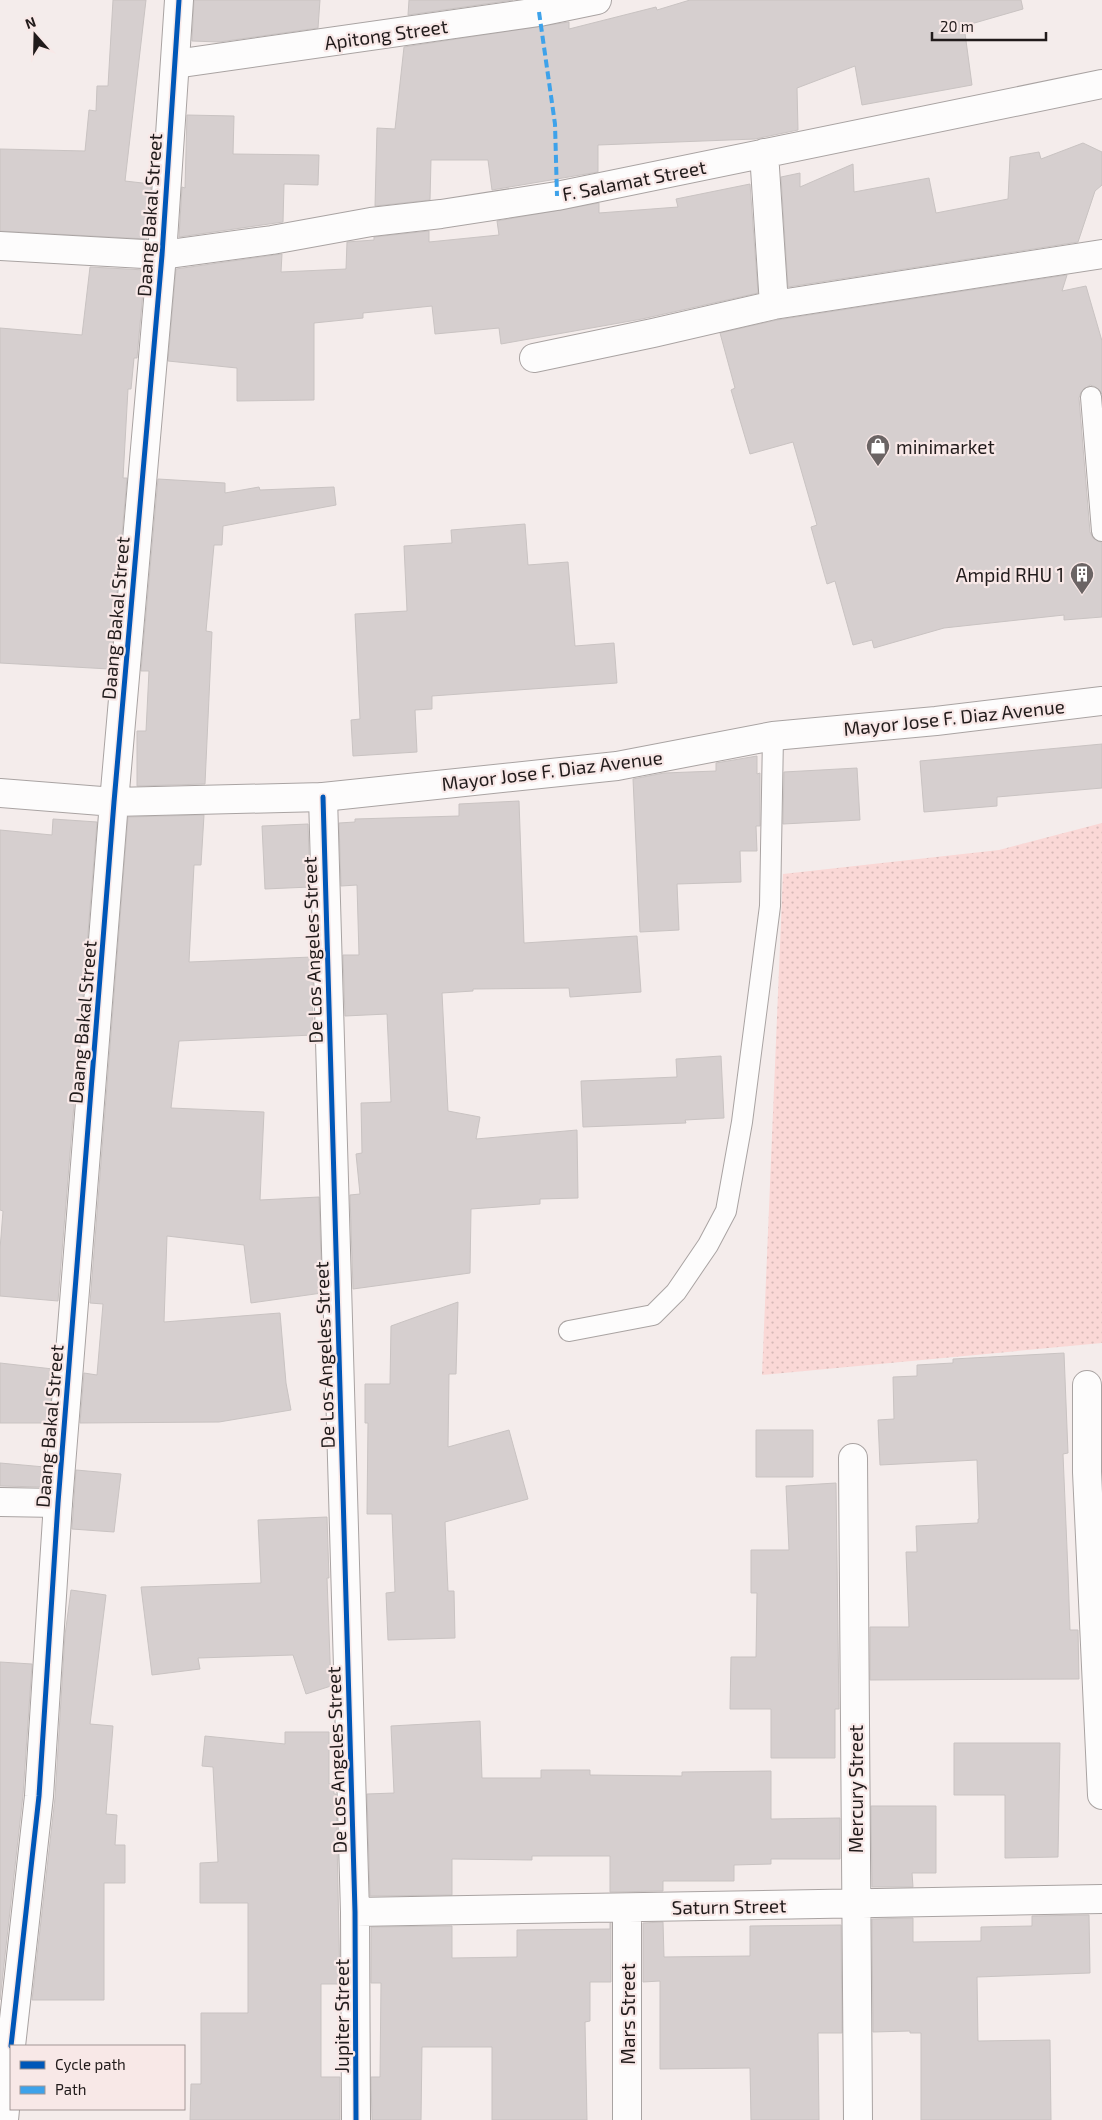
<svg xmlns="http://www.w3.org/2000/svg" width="1102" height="2120" font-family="'Exo 2',sans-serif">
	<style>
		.grass { fill: url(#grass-dots) }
		.building { fill: #d6cfcf; stroke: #c9c3c2 }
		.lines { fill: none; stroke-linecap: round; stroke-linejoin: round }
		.service-casing { stroke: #a9a3a2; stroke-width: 22 }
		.minor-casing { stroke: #a9a3a2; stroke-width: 30 }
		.tertiary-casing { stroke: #a9a3a2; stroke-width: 30 }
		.service { stroke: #fdfcfc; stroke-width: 20 }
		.minor { stroke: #fdfcfc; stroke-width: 28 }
		.tertiary { stroke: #fdfcfc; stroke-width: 28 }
		.quiet { stroke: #3ea2ea; stroke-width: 4; stroke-dasharray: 8 4; stroke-linecap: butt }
		.cycleway-casing { stroke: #f8e8e7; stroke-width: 8 }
		.cycleway { stroke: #0057b8; stroke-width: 5 }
		.labels { text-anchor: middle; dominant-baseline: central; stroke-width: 4.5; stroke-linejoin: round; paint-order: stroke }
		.street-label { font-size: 19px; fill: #211b1b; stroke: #f8e8e7 }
		.poi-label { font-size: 19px; fill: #211b1b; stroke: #f8e8e7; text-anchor: start }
	</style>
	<defs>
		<pattern id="grass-dots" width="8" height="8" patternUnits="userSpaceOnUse" patternTransform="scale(1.25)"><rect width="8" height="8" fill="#fad8d6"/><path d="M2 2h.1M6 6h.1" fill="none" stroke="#d6b9b7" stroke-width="1.8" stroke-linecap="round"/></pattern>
	</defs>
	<rect width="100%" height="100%" fill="#f4eceb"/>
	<path class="grass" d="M 1102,823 L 1102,1343 L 762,1375 L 783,874 L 999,850 Z"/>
	<path class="building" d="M 113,0 L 146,0 L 125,181 L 151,184 L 147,239 L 0,231 L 0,149 L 85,151 L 89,110 L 96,111 L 97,86 L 108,86 Z
		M 194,0 L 320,0 L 318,28 L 219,42 L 192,41 Z
		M 409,0 L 513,0 L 408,15 Z
		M 690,0 L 1021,0 L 1023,9 L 964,26 L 972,85 L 862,105 L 855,66 L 797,88 L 798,130 L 755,139 L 598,145 L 598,172 L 492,190 L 488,160 L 431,160 L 430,200 L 375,206 L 377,128 L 395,129 L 404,47 L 569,22 L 569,29 L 656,7 L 657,10 Z
		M 187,115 L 234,116 L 233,154 L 319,155 L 318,185 L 284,184 L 283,222 L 179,237 L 182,187 L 185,188 Z
		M 1083,143 L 1102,152 L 1102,185 L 1095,191 L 1078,242 L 788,287 L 781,177 L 800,173 L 800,187 L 853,164 L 854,192 L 929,178 L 936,213 L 1008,199 L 1010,157 L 1039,152 L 1041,159 Z
		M 750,184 L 758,293 L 642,319 L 501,344 L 499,328 L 435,334 L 432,306 L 363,313 L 363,318 L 314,323 L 314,400 L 237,401 L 237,368 L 168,361 L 176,269 L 282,254 L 281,272 L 346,269 L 347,242 L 374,240 L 374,237 L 429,231 L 429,242 L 499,235 L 497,221 L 599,203 L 599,213 L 678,207 L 676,199 Z
		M 90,267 L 145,270 L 137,358 L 134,358 L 131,389 L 128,389 L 123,478 L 127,478 L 110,669 L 0,663 L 0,328 L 82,335 Z
		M 1067,275 L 1062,291 L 1086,286 L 1102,341 L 1102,394 L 1096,387 L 1090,385 L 1081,392 L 1079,398 L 1090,532 L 1093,538 L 1102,543 L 1102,617 L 1064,620 L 1064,615 L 944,628 L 874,648 L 872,640 L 853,645 L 835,581 L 827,584 L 811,527 L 817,525 L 793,442 L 750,454 L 731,390 L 735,388 L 720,333 L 777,320 Z
		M 158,479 L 225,483 L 225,493 L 259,487 L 260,490 L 334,487 L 336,505 L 223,526 L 222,545 L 214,545 L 206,631 L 212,632 L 205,784 L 137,786 L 137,731 L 146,731 L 149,671 L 141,671 Z
		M 525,524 L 528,565 L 568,562 L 575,646 L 614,643 L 617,683 L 432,696 L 432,709 L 415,710 L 417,752 L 353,756 L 351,720 L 360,719 L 355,614 L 407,611 L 404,546 L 452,543 L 451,530 Z
		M 1102,744 L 1102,788 L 997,797 L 997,806 L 924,812 L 920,761 Z
		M 757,756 L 757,774 L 760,773 L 760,826 L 756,826 L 757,851 L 740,851 L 741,882 L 677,884 L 679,930 L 640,932 L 633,779 L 664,773 L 716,771 L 716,763 Z
		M 857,768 L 860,820 L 783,824 L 784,772 Z
		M 519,801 L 524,943 L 637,936 L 641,992 L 570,997 L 569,988 L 473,989 L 473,991 L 442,993 L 448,1111 L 480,1117 L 476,1139 L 577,1130 L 578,1198 L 540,1199 L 540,1204 L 471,1209 L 470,1273 L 353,1289 L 350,1195 L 360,1194 L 356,1154 L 362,1153 L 361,1103 L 391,1102 L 387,1014 L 345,1016 L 343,955 L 359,955 L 357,885 L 341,886 L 339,823 L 355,822 L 355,819 L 459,816 L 459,804 Z
		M 204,815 L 201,865 L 194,865 L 189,962 L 312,957 L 313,1035 L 179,1041 L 171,1108 L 264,1112 L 260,1200 L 319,1197 L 322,1293 L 251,1303 L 244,1245 L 167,1236 L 164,1322 L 280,1313 L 286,1383 L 291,1410 L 219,1422 L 80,1423 L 84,1373 L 97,1375 L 103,1304 L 90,1303 L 128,817 Z
		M 53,819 L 97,822 L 58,1301 L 0,1296 L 0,1249 L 3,1211 L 0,1210 L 0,830 L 52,835 Z
		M 308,824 L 310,887 L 265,889 L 262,826 Z
		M 721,1056 L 724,1118 L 685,1120 L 686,1123 L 583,1127 L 581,1081 L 677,1077 L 676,1059 Z
		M 458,1302 L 456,1374 L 449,1374 L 448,1447 L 509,1430 L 528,1499 L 445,1522 L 448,1591 L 454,1591 L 455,1638 L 388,1640 L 386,1593 L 395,1592 L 392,1514 L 367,1514 L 368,1423 L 365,1423 L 365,1384 L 390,1384 L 391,1326 Z
		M 1064,1353 L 1068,1453 L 1063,1454 L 1068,1572 L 1070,1630 L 1078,1630 L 1079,1679 L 870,1680 L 870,1627 L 909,1627 L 906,1552 L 917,1552 L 916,1526 L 978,1523 L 978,1519 L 979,1519 L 977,1460 L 880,1465 L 878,1420 L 894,1419 L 893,1377 L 917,1376 L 917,1365 L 953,1363 L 953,1359 Z
		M 0,1363 L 53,1369 L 49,1423 L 0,1423 Z
		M 756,1430 L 813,1430 L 813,1477 L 756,1477 Z
		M 0,1463 L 45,1467 L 44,1487 L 0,1486 Z
		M 76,1470 L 121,1474 L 114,1532 L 72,1529 Z
		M 836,1483 L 839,1709 L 835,1709 L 835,1758 L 771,1758 L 771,1709 L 730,1709 L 731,1657 L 756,1657 L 757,1593 L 751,1593 L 751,1550 L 789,1550 L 786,1486 Z
		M 327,1517 L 329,1578 L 327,1578 L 331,1686 L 306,1694 L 293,1655 L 198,1658 L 200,1669 L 152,1675 L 141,1587 L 261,1583 L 258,1520 Z
		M 71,1590 L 106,1595 L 90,1724 L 113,1726 L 106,1814 L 117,1815 L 115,1845 L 125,1845 L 125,1883 L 104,1883 L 104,2000 L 32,2000 L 55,1798 L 65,1635 Z
		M 0,1662 L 32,1664 L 23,1795 L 0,2000 Z
		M 480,1721 L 482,1778 L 541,1778 L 541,1770 L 590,1770 L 590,1775 L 682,1776 L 682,1772 L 771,1771 L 771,1819 L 840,1818 L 840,1859 L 771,1859 L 771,1864 L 734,1865 L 734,1881 L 663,1881 L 663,1891 L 610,1892 L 610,1856 L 532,1856 L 532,1860 L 452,1859 L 452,1895 L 370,1896 L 367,1794 L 394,1793 L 391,1726 Z
		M 285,1732 L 329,1732 L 329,1784 L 334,1784 L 334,1794 L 336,1794 L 340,1984 L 321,1984 L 321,2077 L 340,2077 L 340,2120 L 190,2120 L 191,2084 L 201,2084 L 201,2013 L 248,2013 L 248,1903 L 200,1903 L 200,1863 L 218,1862 L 213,1767 L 202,1766 L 205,1736 L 285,1744 Z
		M 954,1743 L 1060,1743 L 1058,1857 L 1005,1858 L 1005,1795 L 954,1795 Z
		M 871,1806 L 936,1806 L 936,1873 L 912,1873 L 913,1887 L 872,1887 Z
		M 1089,1915 L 1090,1973 L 977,1977 L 978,2041 L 1050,2040 L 1051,2120 L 921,2120 L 921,2033 L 910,2033 L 910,2031 L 873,2032 L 872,1919 L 913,1918 L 913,1942 L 981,1941 L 981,1927 L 1032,1926 L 1032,1916 Z
		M 663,1922 L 664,1957 L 750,1956 L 750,1926 L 841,1925 L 842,2033 L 818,2033 L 819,2120 L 751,2120 L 750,2068 L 660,2069 L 660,1981 L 643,1982 L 643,1923 Z
		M 610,1923 L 611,1923 L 611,1982 L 590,1982 L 590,2021 L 585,2022 L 587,2120 L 492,2120 L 492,2047 L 422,2047 L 421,2120 L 372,2120 L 371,2077 L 380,2077 L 381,1983 L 371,1983 L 371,1927 L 452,1926 L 452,1958 L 517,1957 L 517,1930 L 610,1929 Z"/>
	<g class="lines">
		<g class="service-casing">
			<path id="service" d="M 1091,397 L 1102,531
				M 569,1331 L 653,1315 L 676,1292 L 708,1245 L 726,1211 L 742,1122 L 770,906 L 773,736"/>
		</g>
		<g class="minor-casing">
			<path id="minor" d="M 175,64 L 539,12 L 597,0
				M 764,153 L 774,305
				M 0,246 L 162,255 L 272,240 L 371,222 L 441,214 L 557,196 L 1102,84
				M 534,358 L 653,333 L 774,305 L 1102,254
				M 323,797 L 355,1912 L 356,2120
				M 1087,1385 L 1087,1472 L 1102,1795
				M 853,1458 L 858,2120
				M 0,1502 L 58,1503
				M 627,1908 L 627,2120
				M 355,1912 L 1102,1899"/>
		</g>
		<g class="tertiary-casing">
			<path id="tertiary" d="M 0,793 L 114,802 L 323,797 L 617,766 L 773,736 L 936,721 L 1102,701
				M 11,2046 L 39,1796 L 58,1503 L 114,802 L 162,255 L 179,0
				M 4,2120 L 11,2046"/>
		</g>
		<use href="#service" class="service"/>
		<use href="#minor" class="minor"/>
		<use href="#tertiary" class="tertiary"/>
		<path class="quiet" d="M 539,12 L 555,124 L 557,196"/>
		<g class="cycleway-casing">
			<path id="cycleway" d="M 323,797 L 355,1912 L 356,2120
				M 11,2046 L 39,1796 L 58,1503 L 114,802 L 162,255 L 179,0"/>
		</g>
		<use href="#cycleway" class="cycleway"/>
	</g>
	<defs>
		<g id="shop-pin" transform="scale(1.25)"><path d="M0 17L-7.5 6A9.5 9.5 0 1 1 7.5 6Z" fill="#6b6464" stroke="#f8e8e7"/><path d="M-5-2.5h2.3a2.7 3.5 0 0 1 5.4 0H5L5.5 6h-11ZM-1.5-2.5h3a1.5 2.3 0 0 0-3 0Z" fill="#fff"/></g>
		<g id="building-pin" transform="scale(1.25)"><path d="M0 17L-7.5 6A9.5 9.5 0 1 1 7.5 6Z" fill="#6b6464" stroke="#f8e8e7"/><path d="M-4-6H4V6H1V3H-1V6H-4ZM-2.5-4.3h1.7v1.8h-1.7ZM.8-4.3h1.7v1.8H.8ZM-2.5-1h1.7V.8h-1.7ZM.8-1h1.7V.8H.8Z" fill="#fff"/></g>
	</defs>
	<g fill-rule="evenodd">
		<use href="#shop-pin" x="878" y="446"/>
		<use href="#building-pin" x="1082" y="574"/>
	</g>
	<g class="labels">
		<g class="street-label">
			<text transform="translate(386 34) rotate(-8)">Apitong Street</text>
			<text transform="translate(634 180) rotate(-11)">F. Salamat Street</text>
			<text transform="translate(149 215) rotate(-86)">Daang Bakal Street</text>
			<text transform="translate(115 618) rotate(-85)">Daang Bakal Street</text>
			<text transform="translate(954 717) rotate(-6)">Mayor Jose F. Diaz Avenue</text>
			<text transform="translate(552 770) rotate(-7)">Mayor Jose F. Diaz Avenue</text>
			<text transform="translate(312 950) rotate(-92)">De Los Angeles Street</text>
			<text transform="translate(82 1022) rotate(-85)">Daang Bakal Street</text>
			<text transform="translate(324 1355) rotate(-92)">De Los Angeles Street</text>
			<text transform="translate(49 1426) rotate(-85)">Daang Bakal Street</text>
			<text transform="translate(336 1760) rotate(-92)">De Los Angeles Street</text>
			<text transform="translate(855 1789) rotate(-90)">Mercury Street</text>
			<text transform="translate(729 1906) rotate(-1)">Saturn Street</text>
			<text transform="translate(627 2014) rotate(-90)">Mars Street</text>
			<text transform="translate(341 2016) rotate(-90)">Jupiter Street</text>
		</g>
		<g class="poi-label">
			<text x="896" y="446">minimarket</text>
			<text x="1064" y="574" text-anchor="end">Ampid RHU 1</text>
		</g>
	</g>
	<rect x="10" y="2045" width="175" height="65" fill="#f8e8e7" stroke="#a29695"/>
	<rect x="20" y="2061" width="25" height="8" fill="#0057b8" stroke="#a29695"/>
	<text x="55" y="2070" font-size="15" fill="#211b1b">Cycle path</text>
	<rect x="20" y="2086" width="25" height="8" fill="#3ea2ea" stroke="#a29695"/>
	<text x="55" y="2095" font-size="15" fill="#211b1b">Path</text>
	<g transform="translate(35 35) rotate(340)" stroke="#f8e8e7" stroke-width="4" paint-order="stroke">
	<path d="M0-4L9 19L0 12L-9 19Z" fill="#211b1b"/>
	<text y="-8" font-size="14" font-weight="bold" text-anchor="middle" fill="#211b1b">N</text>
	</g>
	<path d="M932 32v8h114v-8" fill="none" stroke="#211b1b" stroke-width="2.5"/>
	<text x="940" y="32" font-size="15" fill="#211b1b" stroke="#f8e8e7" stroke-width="4" paint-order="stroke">20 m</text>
</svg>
